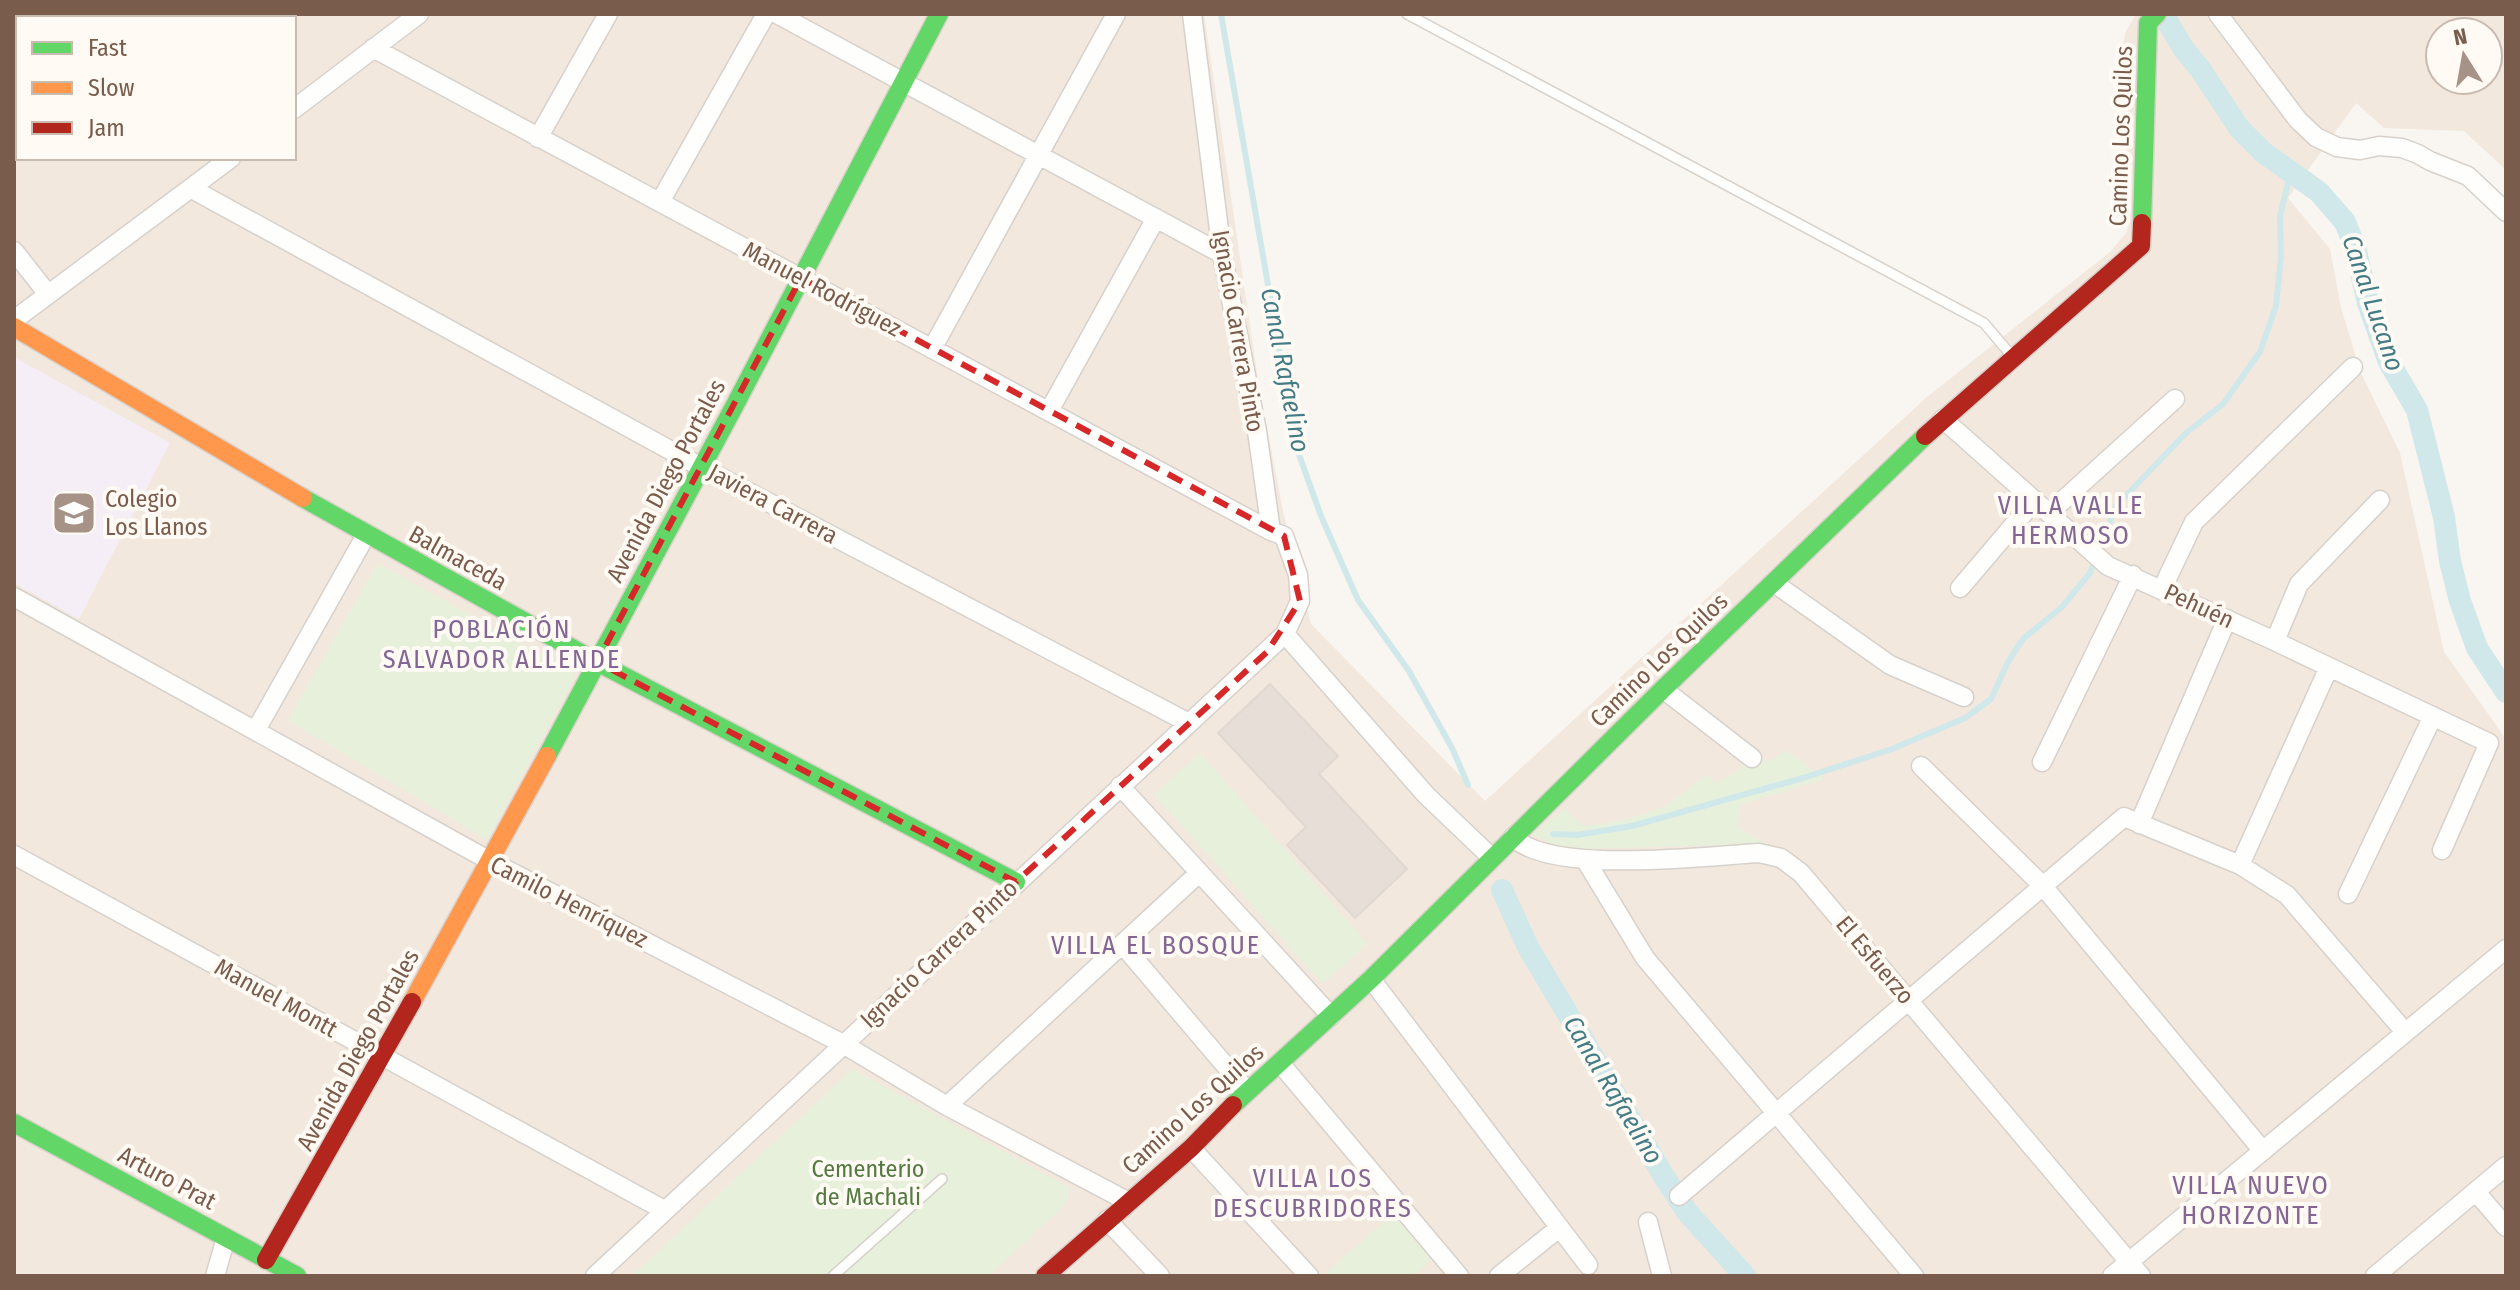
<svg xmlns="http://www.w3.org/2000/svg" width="2520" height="1290" font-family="'Fira Sans Condensed',sans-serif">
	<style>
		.residential { fill: #f2e8de; fill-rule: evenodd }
		.education { fill: #f6eef6 }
		.green { fill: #e7f0db }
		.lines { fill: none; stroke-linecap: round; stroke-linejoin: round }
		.stream { stroke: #d0e8ea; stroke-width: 6 }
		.canal { stroke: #d0e8ea; stroke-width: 22 }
		.building { fill: #e6ded7; stroke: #e2d8d2; stroke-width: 2 }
		.lane-casing { stroke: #d7d1cb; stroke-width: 12 }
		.street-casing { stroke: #d7d1cb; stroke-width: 21 }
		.fast-casing { stroke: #d9d2cb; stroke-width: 21 }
		.slow-casing { stroke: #d9d2cb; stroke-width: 21 }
		.jam-casing { stroke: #d9d2cb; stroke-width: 21 }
		.lane { stroke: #fefefd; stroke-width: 9 }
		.street { stroke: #fefefd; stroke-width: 18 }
		.fast { stroke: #63d668; stroke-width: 18 }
		.slow { stroke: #ff974d; stroke-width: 18 }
		.jam { stroke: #b3261e; stroke-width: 18 }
		.marked { fill: none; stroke: #d62828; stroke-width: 6; stroke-dasharray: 16 10; stroke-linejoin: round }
		.labels { text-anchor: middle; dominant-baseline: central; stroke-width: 8; stroke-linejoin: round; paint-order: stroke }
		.street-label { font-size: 24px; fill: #7a5c4d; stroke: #fffaf3 }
		.poi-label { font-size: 24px; fill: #7a5c4d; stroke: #fffaf3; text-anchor: start }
		.park-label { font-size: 24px; fill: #537a41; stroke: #fffaf3 }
		.water-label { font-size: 26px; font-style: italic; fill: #437c86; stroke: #fffaf3 }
		.neighbourhood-label { font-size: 26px; letter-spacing: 2px; fill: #846695; stroke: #fffaf3 }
	</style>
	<rect width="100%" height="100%" fill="#f9f5f0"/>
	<path class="residential" d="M 14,14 L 1204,14 L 1259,387 L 1284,516 L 1311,624 L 1485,801 L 1927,397 L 2110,252 L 2127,232 L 2131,209 L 2120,67 L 2125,33 L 2136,14 L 2506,14 L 2506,170 L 2464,131 L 2384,128 L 2356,103 L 2288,198 L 2330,249 L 2341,308 L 2361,373 L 2400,453 L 2444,652 L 2506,739 L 2506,1276 L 14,1276 ZM 18,18 L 294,18 L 294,158 L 18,158 ZM 2440,32 L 2488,32 L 2488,80 L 2440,80 Z"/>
	<path class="education" d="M 14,357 L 170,443 L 79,619 L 14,583 Z"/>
	<path class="green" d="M 378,563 L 576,674 L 487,840 L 288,720 Z
		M 1786,750 L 1825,779 L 1740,805 L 1737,827 L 1766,844 L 1574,849 L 1558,847 L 1532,834 L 1564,809 L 1584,826 L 1620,821 L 1664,807 L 1707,775 L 1716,784 L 1760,756 L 1769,762 Z
		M 1200,753 L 1368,944 L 1322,984 L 1154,794 Z
		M 852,1069 L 1070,1188 L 1066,1204 L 988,1276 L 632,1276 Z
		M 1393,1214 L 1432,1258 L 1413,1276 L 1329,1276 L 1326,1273 Z"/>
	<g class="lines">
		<path class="stream" d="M 1221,14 L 1296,446 L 1321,516 L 1358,600 L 1409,671 L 1452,748 L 1468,785
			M 1553,834 L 1577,835 L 1632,826 L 1803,778 L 1892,749 L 1965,718 L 1991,699 L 2008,662 L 2023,639 L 2062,607 L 2090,573 L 2116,506 L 2186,433 L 2223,404 L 2260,352 L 2276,306 L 2281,256 L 2280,216 L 2291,171"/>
		<path class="canal" d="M 2163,14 L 2183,48 L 2200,69 L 2239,128 L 2264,153 L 2319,192 L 2345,222 L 2355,247 L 2368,303 L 2389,362 L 2417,410 L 2444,517 L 2450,561 L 2460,601 L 2477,648 L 2506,692
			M 1502,890 L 1528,947 L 1665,1178 L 1687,1212 L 1745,1276"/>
	</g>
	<path class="building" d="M 1270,684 L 1338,756 L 1319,774 L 1407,869 L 1355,918 L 1287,845 L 1306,827 L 1218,733 Z"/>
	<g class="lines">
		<g class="lane-casing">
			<path id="lane" d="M 1407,14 L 1984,323 L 2011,355
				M 833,1276 L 942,1179"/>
		</g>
		<g class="street-casing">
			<path id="street" d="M 777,14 L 1222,254
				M 1192,14 L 1222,254 L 1257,431 L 1271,531 L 1284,536 L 1298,575 L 1300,601 L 1285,634 L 1426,795 L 1492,858
				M 2218,14 L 2298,120 L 2316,137 L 2337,147 L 2360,150 L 2379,146 L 2402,148 L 2418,154 L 2430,161 L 2468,176 L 2506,212
				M 70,18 L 75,14
				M 373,48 L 1271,531
				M 14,60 L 18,57
				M 294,109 L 419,14
				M 538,138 L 608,14
				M 192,189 L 701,467 L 1189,723
				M 660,202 L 766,14
				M 14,251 L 47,293
				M 14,320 L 231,158
				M 932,349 L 1116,14
				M 1049,411 L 1156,218
				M 1943,419 L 2108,566 L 2268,638 L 2489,743 L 2442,850
				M 2049,513 L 2175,399
				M 1774,583 L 1890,665 L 1964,697
				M 1960,588 L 2035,500
				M 2162,589 L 2194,522 L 2353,367
				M 14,597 L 490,861 L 843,1044 L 947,1106 L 1127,1201
				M 2275,641 L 2299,584 L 2380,500
				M 1663,689 L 1752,758
				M 256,730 L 366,535
				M 2042,762 L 2133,575
				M 1921,766 L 2042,885 L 2263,1151
				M 1120,786 L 1331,1016
				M 2139,824 L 2227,619
				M 1513,837 C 1551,875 1704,856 1759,853 L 1781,858 L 1801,873 L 2141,1276
				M 14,855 L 664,1210
				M 1586,861 L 1645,958 L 1914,1276
				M 2240,865 L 2329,667
				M 2348,894 L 2433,716
				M 1122,944 L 1247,1091
				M 1371,979 L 1588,1265
				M 1280,1063 L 1459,1276
				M 947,1106 L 1199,873
				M 1191,1148 L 1309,1276
				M 2476,1192 L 2506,1227
				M 1679,1196 L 2124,817 L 2240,865 L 2287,895 L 2405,1032
				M 1107,1220 L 1160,1276
				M 1648,1222 L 1662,1276
				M 215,1276 L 226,1238
				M 595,1276 L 1285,634
				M 1499,1276 L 1559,1228
				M 2112,1276 L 2506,949
				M 2375,1276 L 2506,1166"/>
		</g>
		<g class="fast-casing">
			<path id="fast" d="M 2142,223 L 2148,23 L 2157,14
				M 303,498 L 597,662 L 1016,882
				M 547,756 L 736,403 L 939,14
				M 1233,1105 L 1371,979 L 1663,689 L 1925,436
				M 14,1123 L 297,1276"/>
		</g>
		<g class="slow-casing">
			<path id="slow" d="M 14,327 L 303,498
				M 412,1002 L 547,756"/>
		</g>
		<g class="jam-casing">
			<path id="jam" d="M 1925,436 L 2141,246 L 2142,223
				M 266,1260 L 412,1002
				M 1045,1276 L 1191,1148 L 1233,1105"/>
		</g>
		<use href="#lane" class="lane"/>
		<use href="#street" class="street"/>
		<use href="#fast" class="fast"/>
		<use href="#slow" class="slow"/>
		<use href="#jam" class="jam"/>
	</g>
	<path class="marked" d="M 801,278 L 1284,536 L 1300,601 L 1267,652 L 1016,882 L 597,662 Z"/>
	<defs>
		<g id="school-square" transform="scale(2.3)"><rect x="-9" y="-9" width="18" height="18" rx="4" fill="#a69286" stroke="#fffaf3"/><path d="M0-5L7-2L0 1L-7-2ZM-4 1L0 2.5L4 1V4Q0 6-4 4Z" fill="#fff"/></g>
	</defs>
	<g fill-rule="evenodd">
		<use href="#school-square" x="74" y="513"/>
	</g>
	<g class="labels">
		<g class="street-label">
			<text transform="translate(2121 136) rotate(-88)">Camino Los Quilos</text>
			<text transform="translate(822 289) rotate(28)">Manuel Rodríguez</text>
			<text transform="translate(1238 331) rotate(80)">Ignacio Carrera Pinto</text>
			<text transform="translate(666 481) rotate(-62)">Avenida Diego Portales</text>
			<text transform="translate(773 504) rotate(28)">Javiera Carrera</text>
			<text transform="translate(458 558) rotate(29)">Balmaceda</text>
			<text transform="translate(2199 606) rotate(25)">Pehuén</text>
			<text transform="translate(1659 660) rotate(-44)">Camino Los Quilos</text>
			<text transform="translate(569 902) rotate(27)">Camilo Henríquez</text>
			<text transform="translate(939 954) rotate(-43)">Ignacio Carrera Pinto</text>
			<text transform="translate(1875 960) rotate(50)">El Esfuerzo</text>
			<text transform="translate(276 998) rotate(29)">Manuel Montt</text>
			<text transform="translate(358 1050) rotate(-61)">Avenida Diego Portales</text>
			<text transform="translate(1193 1109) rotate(-42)">Camino Los Quilos</text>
			<text transform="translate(167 1178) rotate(28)">Arturo Prat</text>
		</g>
		<g class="poi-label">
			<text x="105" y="499">Colegio<tspan x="105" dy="28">Los Llanos</tspan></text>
		</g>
		<g class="park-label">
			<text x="868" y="1169">Cementerio<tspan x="868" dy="28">de Machali</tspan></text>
		</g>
		<g class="water-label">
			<text transform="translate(2373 303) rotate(71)">Canal Lucano</text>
			<text transform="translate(1285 370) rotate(79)">Canal Rafaelino</text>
			<text transform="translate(1613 1090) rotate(59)">Canal Rafaelino</text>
		</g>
		<g class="neighbourhood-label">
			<text x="2071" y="505">VILLA VALLE<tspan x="2071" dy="30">HERMOSO</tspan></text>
			<text x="502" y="629">POBLACIÓN<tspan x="502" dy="30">SALVADOR ALLENDE</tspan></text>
			<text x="1156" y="945">VILLA EL BOSQUE</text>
			<text x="1313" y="1178">VILLA LOS<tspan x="1313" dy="30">DESCUBRIDORES</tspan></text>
			<text x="2251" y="1185">VILLA NUEVO<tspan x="2251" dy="30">HORIZONTE</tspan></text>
		</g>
	</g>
	<rect width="2520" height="1290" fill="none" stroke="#7a5c4d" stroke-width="32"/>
	<rect x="16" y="16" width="280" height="144" fill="#fffaf3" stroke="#cabbb1" stroke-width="2"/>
	<rect x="32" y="42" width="40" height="12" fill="#63d668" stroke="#cabbb1" stroke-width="2"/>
	<text x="88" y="56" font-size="24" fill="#7a5c4d">Fast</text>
	<rect x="32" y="82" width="40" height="12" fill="#ff974d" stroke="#cabbb1" stroke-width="2"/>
	<text x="88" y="96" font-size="24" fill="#7a5c4d">Slow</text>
	<rect x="32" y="122" width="40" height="12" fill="#b3261e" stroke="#cabbb1" stroke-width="2"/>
	<text x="88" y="136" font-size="24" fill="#7a5c4d">Jam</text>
	<g transform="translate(2464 56) rotate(349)"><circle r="38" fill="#fffaf3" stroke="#cabbb1" stroke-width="2"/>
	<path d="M0-6L14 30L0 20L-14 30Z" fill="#a69286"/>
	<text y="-12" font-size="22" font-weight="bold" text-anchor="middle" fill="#7a5c4d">N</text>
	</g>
</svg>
